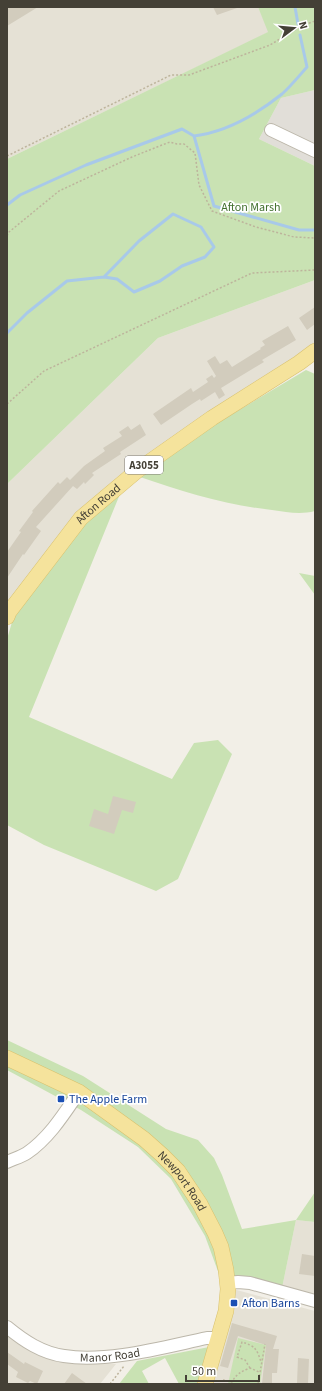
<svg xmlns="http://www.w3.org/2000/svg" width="322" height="1391" font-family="'Source Sans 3',sans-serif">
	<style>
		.residential { fill: #e5e1d5 }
		.industrial { fill: #e1ded8 }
		.green { fill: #c9e2b3 }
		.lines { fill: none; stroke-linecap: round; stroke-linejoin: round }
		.stream { stroke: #a8c9e9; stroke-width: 3 }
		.building { fill: #d2ccbd }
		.minor-casing { stroke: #bcb7aa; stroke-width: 14 }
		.major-casing { stroke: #d8c16e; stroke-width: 16 }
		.path { stroke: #bdb49c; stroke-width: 1.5; stroke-dasharray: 2 2; stroke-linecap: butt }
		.minor { stroke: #fff; stroke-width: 12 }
		.major { stroke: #f5e39c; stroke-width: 15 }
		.transit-dot { fill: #1a4fb4; stroke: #fff; stroke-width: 1.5 }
		.labels { text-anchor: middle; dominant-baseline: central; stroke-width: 3.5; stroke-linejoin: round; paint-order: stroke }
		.shield { fill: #fff; stroke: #7c7972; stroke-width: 1 }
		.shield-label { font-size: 11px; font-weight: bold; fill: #444036 }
		.park-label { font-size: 12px; fill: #42702f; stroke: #fff }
		.street-label { font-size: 12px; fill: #444036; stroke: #fff }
		.transit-label { font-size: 12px; fill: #164399; stroke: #fff; text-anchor: start }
	</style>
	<rect width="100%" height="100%" fill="#f2efe7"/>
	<path class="residential" d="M 7,7 L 258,7 L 269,32 L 7,159 Z
		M 315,280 L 315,346 L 134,465 L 7,608 L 7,484 L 158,338 Z
		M 296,1220 L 315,1222 L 315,1296 L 282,1288 Z
		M 233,1289 L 315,1311 L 314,1384 L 208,1384 Z
		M 7,1332 L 61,1360 L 116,1364 L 100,1384 L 7,1384 Z"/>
	<path class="industrial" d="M 315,90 L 315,166 L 259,139 L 281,98 Z"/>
	<path class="green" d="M 258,7 L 315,7 L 315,90 L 281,98 L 259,139 L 315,166 L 315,280 L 158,338 L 7,484 L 7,159 L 268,32 Z
		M 306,370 L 315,374 L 315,511 C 300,515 287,512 272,510 C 227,505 183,492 140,477 L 214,425 Z
		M 120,494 L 29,717 L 172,779 L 194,743 L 218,740 L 232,754 L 178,879 L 156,891 L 44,845 L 7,825 L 7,639 L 15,612 L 83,522 Z
		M 299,573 L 315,576 L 315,595 Z
		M 7,1040 L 83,1076 L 166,1129 L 198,1140 L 214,1158 L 222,1175 L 242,1229 L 296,1220 L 315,1192 L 315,1222 L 296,1220 L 282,1288 L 219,1274 L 205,1236 L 171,1179 L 138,1147 L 81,1110 L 7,1070 Z
		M 238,1338 L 266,1345 L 260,1384 L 228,1384 Z
		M 209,1347 L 200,1384 L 179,1384 L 165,1358 L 142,1371 L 149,1384 L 119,1384 L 137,1361 Z"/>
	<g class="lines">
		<path class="stream" d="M 295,7 L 298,24
			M 194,136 C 226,132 257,114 282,94 C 291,86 299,76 307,67 L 300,35
			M 7,205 L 20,195 L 86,165 L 182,129 L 194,136 L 214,206 L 299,230 L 315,230
			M 7,333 L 27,313 L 67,281 L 104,277 L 117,279 L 134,292 L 160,281 L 182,266 L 205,257 L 214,247 L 201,227 L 173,214 L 139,241 L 104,277"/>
	</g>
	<path class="building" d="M 7,7 L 38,7 L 7,26 Z
		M 213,7 L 237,7 L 237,8 L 217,15 Z
		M 315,307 L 315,324 L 307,330 L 299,318 Z
		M 288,326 L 296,340 L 262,360 L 264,362 L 221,388 L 225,395 L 219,399 L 215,392 L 201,401 L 200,399 L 192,404 L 161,425 L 153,414 L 191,388 L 193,392 L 208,382 L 206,379 L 212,375 L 214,378 L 216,376 L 207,361 L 215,356 L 220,364 L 227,360 L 232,367 L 261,349 L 260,348 L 265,345 L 262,341 Z
		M 140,424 L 146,435 L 120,452 L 121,454 L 92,473 L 94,475 L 85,484 L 84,482 L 77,489 L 73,486 L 36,527 L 41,531 L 24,555 L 23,554 L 7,578 L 7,552 L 21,532 L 19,531 L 33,512 L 32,511 L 58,482 L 60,484 L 67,477 L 70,480 L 84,466 L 105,451 L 103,448 L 122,436 L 119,432 L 128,426 L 131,430 Z
		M 113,796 L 136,802 L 133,813 L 122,810 L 114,834 L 89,826 L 94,809 L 108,814 Z
		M 302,1254 L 315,1256 L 315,1276 L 299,1274 Z
		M 232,1323 L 277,1336 L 273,1349 L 279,1349 L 277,1373 L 272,1373 L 272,1384 L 262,1384 L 266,1345 L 238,1336 L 228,1368 L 220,1366 Z
		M 7,1352 L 24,1364 L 25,1362 L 43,1371 L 37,1384 L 30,1381 L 28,1383 L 16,1377 L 18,1372 L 7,1364 Z
		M 298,1358 L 309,1359 L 308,1384 L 297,1383 Z
		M 72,1373 L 87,1384 L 64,1384 Z"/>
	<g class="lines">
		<g class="minor-casing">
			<g id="minor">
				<path d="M 271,130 L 315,151"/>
				<path d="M 7,1162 C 13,1159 21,1157 27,1153 C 49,1138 64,1114 79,1092"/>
				<path d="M 227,1283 L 238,1282 L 250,1283 L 315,1301"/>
				<path id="s1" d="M 7,1327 C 24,1341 42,1353 64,1356 C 107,1363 164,1347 207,1338 L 218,1338"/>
			</g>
		</g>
		<g class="major-casing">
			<g id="major">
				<path id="s2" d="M 7,617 L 9,612 L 81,518 L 138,470 L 212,418 L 299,363 L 315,351"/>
				<path id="s3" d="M 7,1058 L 79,1092 L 144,1139 L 162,1155 L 178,1171 L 200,1204 L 215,1233 L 221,1247 L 226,1270 L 228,1289 L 226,1311 L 205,1384"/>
			</g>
		</g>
		<path class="path" d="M 7,156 L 171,75 L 189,75 L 270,45 L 301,26 L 315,21
			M 7,236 L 9,232 L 59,191 L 132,157 L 162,145 L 170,142 L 177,144 L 184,144 L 195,153 L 199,185 L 212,211 L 256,227 L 294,237 L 315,238
			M 7,404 L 44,371 L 252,273 L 315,270
			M 250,1368 L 245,1360 L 237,1357 L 242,1342 C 255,1346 257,1349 261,1362
			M 223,1380 L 232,1382 C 236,1374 242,1371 250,1368 L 259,1372
			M 110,1384 L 124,1366
			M 258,1384 L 265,1344"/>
		<use href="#minor" class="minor"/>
		<use href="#major" class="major"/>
	</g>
	<g class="transit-dot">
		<rect x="57" y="1095" width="8" height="8" rx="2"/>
		<rect x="230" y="1299" width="8" height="8" rx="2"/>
	</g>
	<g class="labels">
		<rect class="shield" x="125" y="456" width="38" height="18" rx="3"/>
		<g class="shield-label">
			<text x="144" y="465">A3055</text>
		</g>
		<g class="park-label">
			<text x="251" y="207">Afton Marsh</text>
		</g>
		<g class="street-label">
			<text stroke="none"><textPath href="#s2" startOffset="146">Afton Road</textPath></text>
			<text stroke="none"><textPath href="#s3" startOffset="217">Newport Road</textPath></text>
			<text stroke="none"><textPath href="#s1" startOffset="111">Manor Road</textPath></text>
		</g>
		<g class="transit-label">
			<text x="69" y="1099">The Apple Farm</text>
			<text x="242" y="1303">Afton Barns</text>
		</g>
	</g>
	<rect width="322" height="1391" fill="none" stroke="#444036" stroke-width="16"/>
	<g transform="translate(294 28) rotate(74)" stroke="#ffffff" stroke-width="3" paint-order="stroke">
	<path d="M0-3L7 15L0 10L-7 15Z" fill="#444036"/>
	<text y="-6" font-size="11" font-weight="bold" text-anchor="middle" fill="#444036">N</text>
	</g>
	<path d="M186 1375v6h73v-6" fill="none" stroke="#444036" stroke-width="2"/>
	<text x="192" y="1375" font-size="12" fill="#444036" stroke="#ffffff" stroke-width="3" paint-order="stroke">50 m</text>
</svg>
